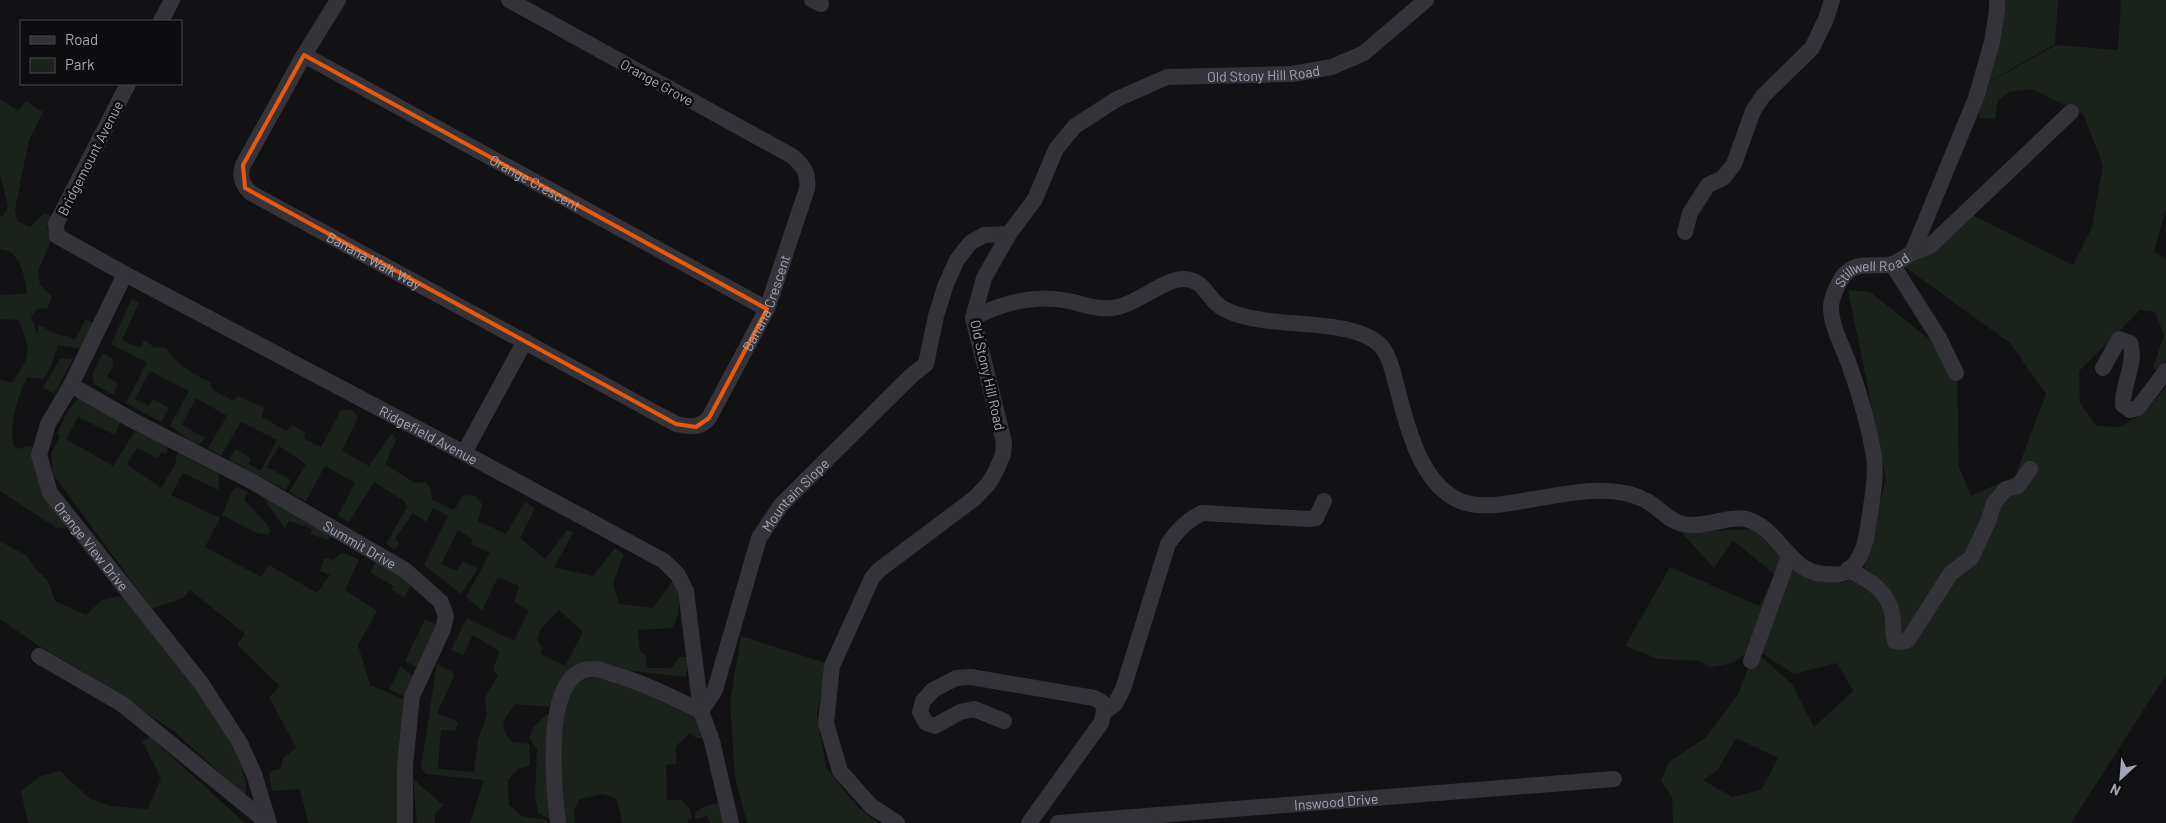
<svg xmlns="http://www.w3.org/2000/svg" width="2166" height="823" font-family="Barlow,sans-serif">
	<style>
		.green { fill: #1a221b; fill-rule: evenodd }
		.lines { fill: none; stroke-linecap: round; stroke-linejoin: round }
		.minor { stroke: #333339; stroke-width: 16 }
		.marked { fill: none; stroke: #e8590c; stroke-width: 4; stroke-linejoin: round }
		.labels { text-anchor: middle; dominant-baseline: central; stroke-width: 5; stroke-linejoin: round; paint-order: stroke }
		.street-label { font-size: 14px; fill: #a3a7b5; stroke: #0d0d0f }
	</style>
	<rect width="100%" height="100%" fill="#121214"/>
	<path class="green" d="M 2004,0 L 2058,0 L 2055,44 L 1982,86 Z
		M 2121,0 L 2166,0 L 2166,209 L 2154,252 L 2166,259 L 2166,360 L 2158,371 L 2153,368 L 2164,335 L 2155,312 L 2140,310 L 2079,371 L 2080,403 L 2097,426 L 2120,427 L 2144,413 L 2166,387 L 2166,675 L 2071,823 L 1673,823 L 1672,798 L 1661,781 L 1669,762 L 1706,737 L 1738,694 L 1755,651 L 1792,684 L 1814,727 L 1853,691 L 1837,663 L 1794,674 L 1753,648 L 1733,663 L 1710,667 L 1699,661 L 1659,659 L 1625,646 L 1670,567 L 1759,606 L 1775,575 L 1733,540 L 1714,568 L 1681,532 L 1753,529 L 1797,570 L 1843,583 L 1864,569 L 1886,478 L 1848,290 L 1870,292 L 1957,361 L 1959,467 L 1971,496 L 2015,476 L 2046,394 L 2010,343 L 1902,265 L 1970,214 L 2073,265 L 2092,227 L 2103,165 L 2083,114 L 2032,89 L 2009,92 L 1998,100 L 1995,119 L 1979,118 L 1981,87 L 2056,45 L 2118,50 ZM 1736,738 L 1778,758 L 1761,790 L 1732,797 L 1703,780 L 1718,770 Z
		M 0,99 L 18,111 L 26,101 L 43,112 L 29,140 L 15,209 L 17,221 L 30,227 L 45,213 L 53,218 L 47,227 L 51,241 L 38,271 L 40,285 L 52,296 L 47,309 L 38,308 L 31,317 L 37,333 L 39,325 L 63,337 L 65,335 L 74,340 L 86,319 L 95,324 L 82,349 L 58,345 L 50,369 L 43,379 L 27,377 C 17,399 9,422 14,446 L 19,449 L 27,446 L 33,447 L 66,528 L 57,528 L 0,491 L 0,379 L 11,383 C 31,358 32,349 18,320 L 0,319 L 0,295 L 27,294 C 25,278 21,250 0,249 L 0,216 L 4,215 L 8,206 L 0,175 Z
		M 132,299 L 139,303 L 122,340 L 140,348 L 144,340 L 154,347 L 166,348 C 177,364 192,374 210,382 L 213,390 L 233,401 L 239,396 L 264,408 L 262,417 L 286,431 L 292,425 L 306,433 L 303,438 L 321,447 L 341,410 L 352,410 L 358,417 L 342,451 L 369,466 L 392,433 L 396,440 L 385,464 L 415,483 L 426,482 L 431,490 L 432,500 L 454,510 L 463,495 L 476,496 L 482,504 L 478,521 L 506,534 L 525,502 L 535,508 L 520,538 L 545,559 L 567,530 L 574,532 L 554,567 L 593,576 L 615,548 L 624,554 L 613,584 L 619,604 L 653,608 L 673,580 C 681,596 681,613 672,628 L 638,630 L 640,652 L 646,655 L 647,668 L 671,668 L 680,657 L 689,657 L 686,677 L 624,670 L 573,669 L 557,685 L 553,707 L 515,704 C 503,720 498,725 512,742 L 529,744 L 530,766 L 518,769 L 508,780 L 509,805 L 522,816 L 547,820 L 548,823 L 470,823 L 484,780 L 426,774 L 421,767 L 437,663 L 455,674 L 437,713 L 458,722 L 455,731 L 441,730 L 438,769 L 474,772 L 478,739 L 487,715 L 485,698 L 498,675 L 493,670 L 499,651 L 473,635 L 463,655 L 451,650 L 467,618 L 514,641 L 529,610 L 514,602 L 519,586 L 498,577 L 482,611 L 466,597 L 490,553 L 471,544 L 473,539 L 458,530 L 441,564 L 457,571 L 463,561 L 478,569 L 461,594 L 424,565 L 448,516 L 433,508 L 426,522 L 413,513 L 395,539 L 399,543 L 395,550 L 386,544 L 407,507 L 404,501 L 374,482 L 349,522 L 338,516 L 355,483 L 325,466 L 306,501 L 289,492 L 306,464 L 279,446 L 267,467 L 291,480 L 286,490 L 229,460 L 235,449 L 251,458 L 248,464 L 261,470 L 277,440 L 241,422 L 221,456 L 208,448 L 227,416 L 196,398 L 182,425 L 205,438 L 198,446 L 170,426 L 189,391 L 150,371 L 135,399 L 149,406 L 153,399 L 169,408 L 161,422 L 126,403 L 147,363 L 111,344 ZM 559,610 L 583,632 L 565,666 L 541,654 L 542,648 L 537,640 L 540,630 Z
		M 103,353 L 112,358 L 113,367 L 107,376 L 118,384 L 113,395 L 94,384 L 92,375 Z
		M 60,359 L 73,359 L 54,394 L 43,387 Z
		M 80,396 L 117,417 L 120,423 L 115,435 L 78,417 L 66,439 L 113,466 L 135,431 L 168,447 L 166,454 L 161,452 L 158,458 L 137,448 L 127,464 L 161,488 L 177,461 L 175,459 L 178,453 L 219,474 L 218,490 L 183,473 L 171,495 L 220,518 L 205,547 L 261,577 L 269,565 L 317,593 L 330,575 L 320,571 L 324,558 L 333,560 L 342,552 L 359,560 L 345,590 L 377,611 L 358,645 L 370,685 L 403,699 L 399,823 L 308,823 L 300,789 L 272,791 L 269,772 L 281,768 L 283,758 L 296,748 L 269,697 L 280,686 L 237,645 L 245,634 L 190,590 L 183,598 L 152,609 L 53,474 L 51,454 L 60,436 L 57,434 L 67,412 Z
		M 237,487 L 248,492 L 244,500 C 253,510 265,519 271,531 L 268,535 L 257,533 L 222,515 L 232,492 Z
		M 262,496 L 332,533 L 328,540 L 310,534 L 312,529 L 289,521 L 285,529 Z
		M 0,541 L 27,556 L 35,568 L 48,581 L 55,601 L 86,615 L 102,600 L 121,596 L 186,673 L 238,755 L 246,782 L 246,797 L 175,732 L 85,673 L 39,646 L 0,619 Z
		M 378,559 L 414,581 L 404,597 L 392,590 L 393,586 L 370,572 Z
		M 425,619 L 441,627 L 421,669 L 405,661 Z
		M 741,636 L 826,663 L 817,716 L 826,767 L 857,806 L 878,823 L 747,823 L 735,777 L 730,701 Z
		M 401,666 L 414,678 L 407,698 L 389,689 Z
		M 597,676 C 621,682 685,698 698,719 C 701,724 701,732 703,738 L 696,738 L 690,733 L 678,744 L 675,750 L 677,757 L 676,764 L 666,765 L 667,800 L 682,800 L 690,809 L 692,818 L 688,819 L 688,823 L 622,823 L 617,799 L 603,794 L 580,799 L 574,811 L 575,823 L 562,823 L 558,734 L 572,683 Z
		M 553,714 L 553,821 L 538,813 L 535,796 L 537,749 L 529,738 L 533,727 L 546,715 Z
		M 150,737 L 245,823 L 28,823 L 21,791 L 39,777 L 60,771 L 90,799 L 110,806 L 148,809 L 161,778 L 142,741 Z
		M 413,779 L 443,805 L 435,814 L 435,823 L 417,823 Z
		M 719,800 L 725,823 L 710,823 L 707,816 L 698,819 L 695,818 L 695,812 L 704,807 L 717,803 Z"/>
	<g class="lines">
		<g class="minor">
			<path id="s1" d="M 338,0 L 304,55 L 243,165 C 239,177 242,185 251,193 L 676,424 C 690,427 699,429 709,418 L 767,309 L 807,189 C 809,174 804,166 792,156 L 509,0"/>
			<path d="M 812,0 L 821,4"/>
			<path d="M 161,21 L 172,0"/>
			<path id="s2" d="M 304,55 L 767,309"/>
			<path id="s3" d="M 128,84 L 56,224 L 57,236 L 125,274 L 464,453 L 664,561 L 678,575 L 686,591 L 701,711 L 712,741 L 731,823"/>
			<path d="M 1685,232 L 1690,213 L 1708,185 L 1723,178 L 1734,164 L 1753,111 L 1763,96 L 1812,48 L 1826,19 L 1832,0"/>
			<path d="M 1912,253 L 1930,246 L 2071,112"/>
			<path d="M 1892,264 L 1939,338 L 1956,373"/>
			<path id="s4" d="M 125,274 L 71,385 L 48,424 L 39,455 L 50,493 L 201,683 L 240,743 L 254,774 L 269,823"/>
			<path id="s5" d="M 973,318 C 1002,303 1036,294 1069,301 C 1086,305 1101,311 1118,307 C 1140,302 1164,279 1184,279 C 1202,280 1205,292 1216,303 C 1226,313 1249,318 1263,320 C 1295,326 1365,321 1384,350 C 1392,362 1394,378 1398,391 C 1407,427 1421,483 1458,500 C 1480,511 1512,502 1535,499 C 1571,493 1613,483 1647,501 C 1659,508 1670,522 1683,524 C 1703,529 1728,515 1746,519 C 1780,528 1789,574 1826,574 C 1831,574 1836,575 1841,574 C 1859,568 1866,544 1868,527 C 1871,504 1877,479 1874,456 C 1869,427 1860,395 1850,367 C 1843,346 1831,328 1831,306 C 1832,296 1839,280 1846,273 C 1860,260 1877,268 1893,264 C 1899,262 1906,256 1912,253 L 1976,98 L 1992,42 L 1997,11 L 1997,0"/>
			<path d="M 2103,368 L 2119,339 L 2130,343 C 2137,362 2122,385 2123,405 L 2130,410 L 2138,408 L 2166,371"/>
			<path id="s6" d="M 71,385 L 132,420 L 253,482 L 405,570 L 441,602 L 446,616 L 443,629 L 412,696 L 405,765 L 405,823"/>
			<path d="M 464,453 L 525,341"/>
			<path d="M 1848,569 C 1868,580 1887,589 1892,613 C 1894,622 1892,632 1895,641 L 1901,642 L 1908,640 L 1951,573 L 1971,558 L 1988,522 L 1994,503 L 2006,489 L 2018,486 L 2030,469"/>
			<path d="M 39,656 L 122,704 L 268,823"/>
			<path d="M 1751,661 L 1789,556"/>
			<path id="s7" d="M 701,711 L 715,690 L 759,538 L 781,505 L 911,376 L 926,364 L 936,316 L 946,284 L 957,260 L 970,243 L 984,235 L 1009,234"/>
			<path d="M 1104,712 L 1115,704 L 1123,689 L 1168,544 C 1177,530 1187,520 1202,513 L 1309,519 L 1316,518 L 1324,501"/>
			<path d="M 1004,721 L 974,709 L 960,712 L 935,726 L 926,723 L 920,712 L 923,701 L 933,690 L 956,678 L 971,677 L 1094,698 L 1103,703 L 1104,712 L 1101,723 L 1029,823"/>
			<path d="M 558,823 C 554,790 540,666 595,669 C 601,669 608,673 613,674 C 644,683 672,697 701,711"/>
			<path id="s8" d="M 897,823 L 871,806 L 840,771 L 826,723 L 832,666 L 872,578 L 879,570 L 975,498 L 989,483 L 996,471 L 1003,454 L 1004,442 L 973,318 L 984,278 L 1009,234 L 1035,199 L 1056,149 L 1075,126 L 1117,99 L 1167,77 L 1292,74 L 1332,67 L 1364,53 L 1426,0"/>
			<path id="s9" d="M 1058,823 L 1614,779"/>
		</g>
	</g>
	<path class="marked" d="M 304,55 L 767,309 L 709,418 L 696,427 L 676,424 L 245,188 L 243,165 Z"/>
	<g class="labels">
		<g class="street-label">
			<text stroke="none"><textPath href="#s8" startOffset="1026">Old Stony Hill Road</textPath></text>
			<text transform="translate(657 82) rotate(29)">Orange Grove</text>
			<text transform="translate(90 158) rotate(-63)">Bridgemount Avenue</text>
			<text stroke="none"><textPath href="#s2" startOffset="264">Orange Crescent</textPath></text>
			<text stroke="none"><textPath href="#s1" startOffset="362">Banana Walk Way</textPath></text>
			<text stroke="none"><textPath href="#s5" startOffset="1374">Stillwell Road</textPath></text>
			<text stroke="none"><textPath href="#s1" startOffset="870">Banana Crescent</textPath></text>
			<text transform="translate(988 375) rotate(77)">Old Stony Hill Road</text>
			<text stroke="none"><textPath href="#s3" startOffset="591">Ridgefield Avenue</textPath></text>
			<text stroke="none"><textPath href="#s7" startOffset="240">Mountain Slope</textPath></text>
			<text stroke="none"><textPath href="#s6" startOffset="330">Summit Drive</textPath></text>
			<text stroke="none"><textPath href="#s4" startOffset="308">Orange View Drive</textPath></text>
			<text stroke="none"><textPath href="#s9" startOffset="279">Inswood Drive</textPath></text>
		</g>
	</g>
	<rect x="20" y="20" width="162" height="65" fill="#0d0d0f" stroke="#494b51"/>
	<rect x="30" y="36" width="25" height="8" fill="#333339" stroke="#494b51"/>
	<text x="65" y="45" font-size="15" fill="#a3a7b5">Road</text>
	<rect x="30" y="58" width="25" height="15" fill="#1a221b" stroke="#494b51"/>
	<text x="65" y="70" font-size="15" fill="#a3a7b5">Park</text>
	<g transform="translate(2121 778) rotate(206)" stroke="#0d0d0f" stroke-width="4" paint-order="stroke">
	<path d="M0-4L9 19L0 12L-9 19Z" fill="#a3a7b5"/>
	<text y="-8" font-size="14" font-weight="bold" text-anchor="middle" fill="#a3a7b5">N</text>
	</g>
</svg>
